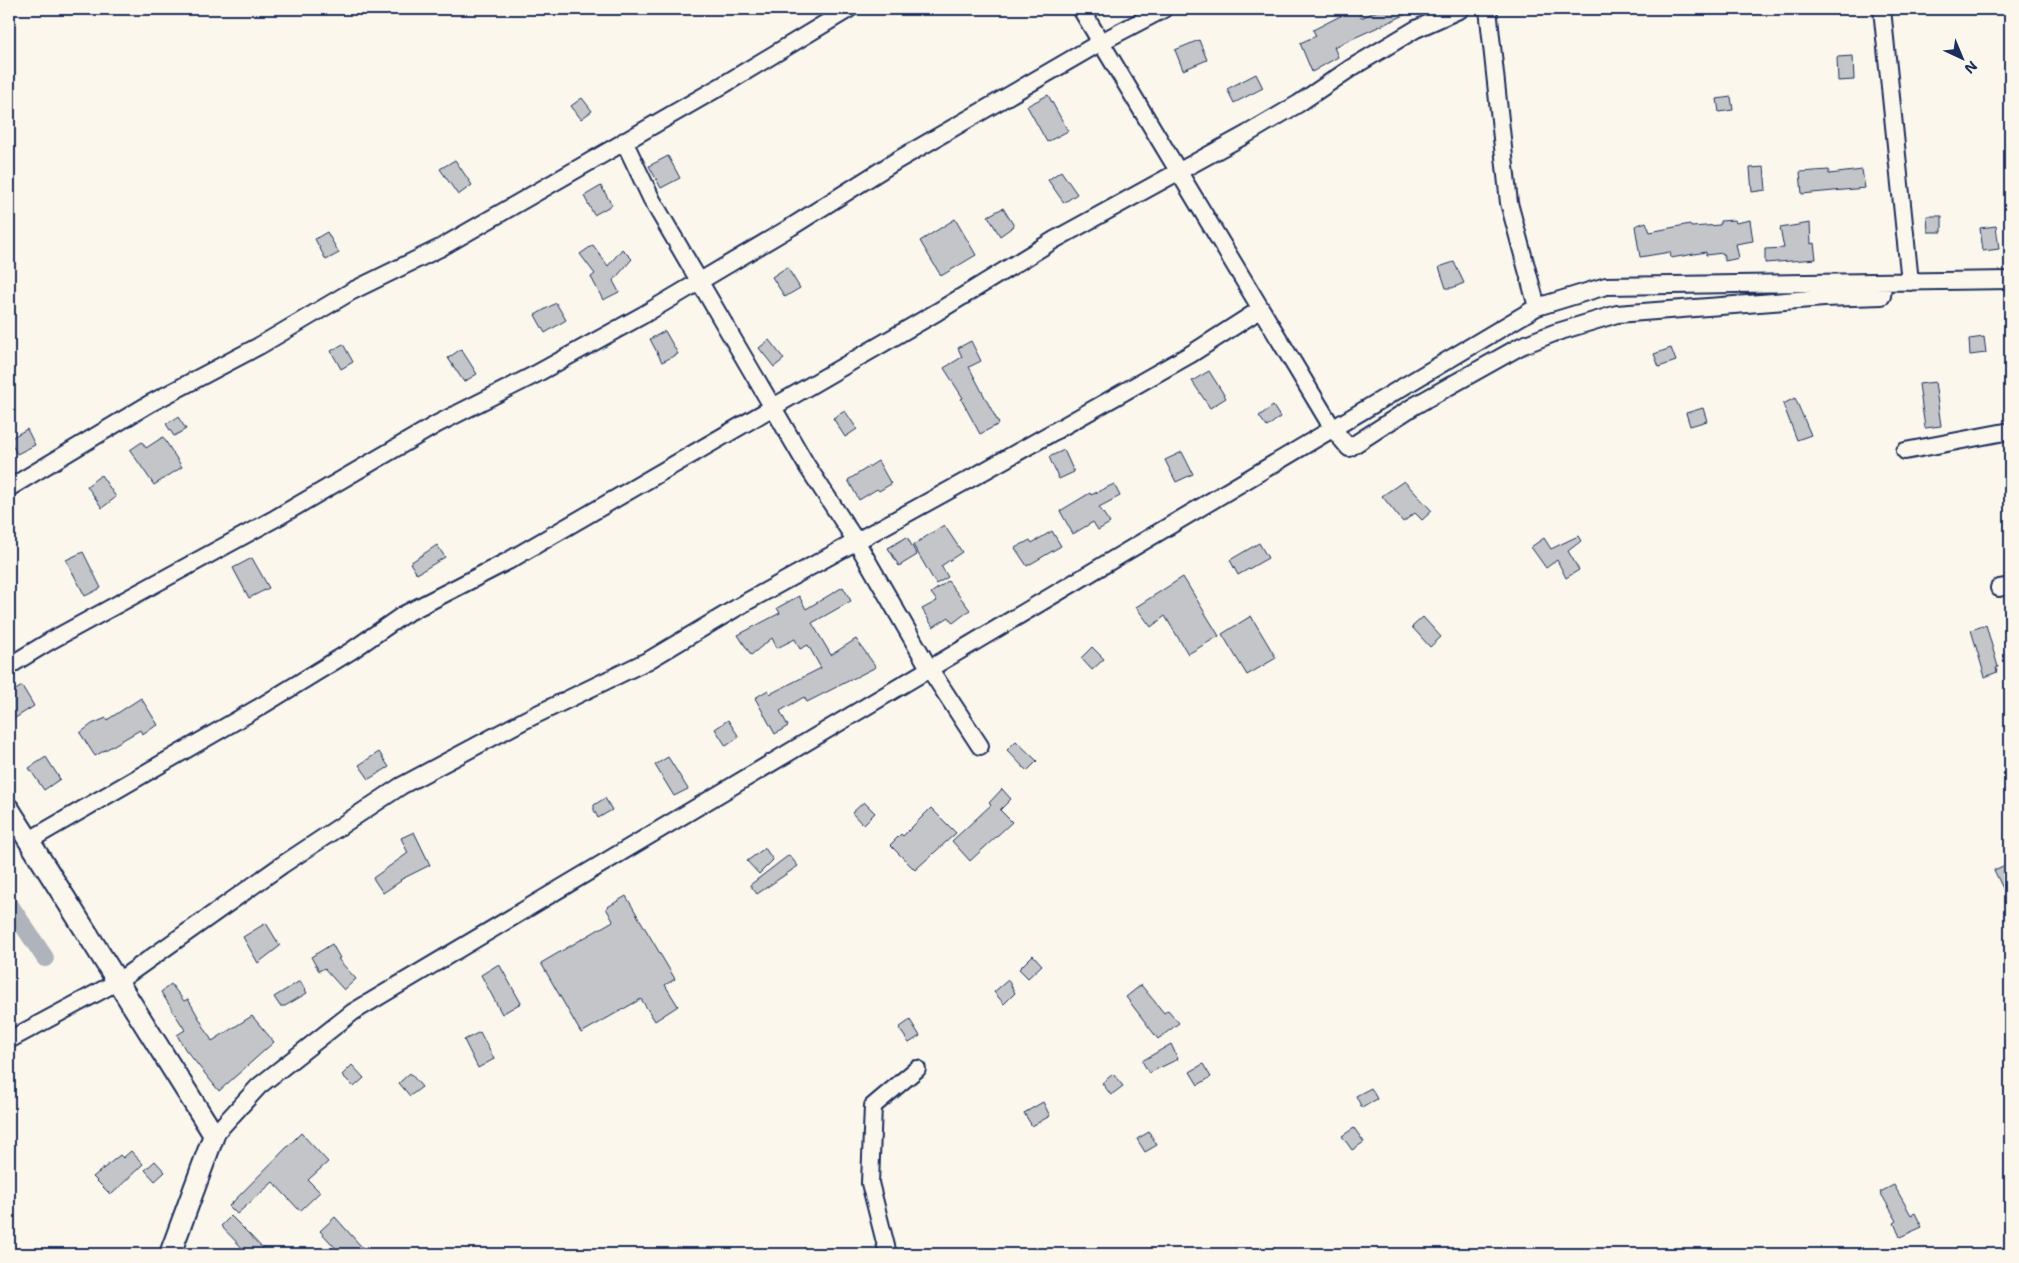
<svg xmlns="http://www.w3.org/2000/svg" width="2019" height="1263" font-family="'Shantell Sans',sans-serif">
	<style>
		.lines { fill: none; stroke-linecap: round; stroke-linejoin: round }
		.canal { stroke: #afb3bb; stroke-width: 18 }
		.building { fill: #c3c5c9; stroke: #1b2f5e }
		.minor-casing { stroke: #1b2f5e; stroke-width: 20 }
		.tertiary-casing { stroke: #1b2f5e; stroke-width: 24 }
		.minor { stroke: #fbf7ec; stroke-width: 16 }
		.tertiary { stroke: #fbf7ec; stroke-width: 20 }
	</style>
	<rect width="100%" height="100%" fill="#fbf7ec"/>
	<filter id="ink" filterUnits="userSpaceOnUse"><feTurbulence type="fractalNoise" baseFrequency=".02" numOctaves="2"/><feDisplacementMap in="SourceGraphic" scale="10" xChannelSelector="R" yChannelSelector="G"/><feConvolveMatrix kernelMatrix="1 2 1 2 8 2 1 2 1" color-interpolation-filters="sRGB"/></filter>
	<g filter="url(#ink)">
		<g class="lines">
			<path class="canal" d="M 9,904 L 45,958"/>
		</g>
		<path class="building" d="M 1354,9 L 1357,9 L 1361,18 L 1382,9 L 1418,9 L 1334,47 L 1338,57 L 1312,72 L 1300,43 L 1316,36 L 1313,30 Z
			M 1199,40 L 1207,60 L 1183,70 L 1175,50 Z
			M 1853,56 L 1854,80 L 1838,81 L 1837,57 Z
			M 1256,74 L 1263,88 L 1234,103 L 1227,89 Z
			M 1048,95 L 1068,131 L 1047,142 L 1027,106 Z
			M 1731,97 L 1733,110 L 1719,112 L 1717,99 Z
			M 582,98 L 592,111 L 581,119 L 571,106 Z
			M 668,156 L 680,178 L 661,188 L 649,166 Z
			M 455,160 L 472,185 L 458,195 L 440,169 Z
			M 1764,167 L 1766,190 L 1752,192 L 1750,168 Z
			M 1829,170 L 1829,174 L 1862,170 L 1865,188 L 1802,194 L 1800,172 Z
			M 1061,171 L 1077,194 L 1064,203 L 1048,180 Z
			M 601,186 L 612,205 L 594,215 L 584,196 Z
			M 1003,208 L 1014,226 L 1000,236 L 988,216 Z
			M 1927,216 L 1942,216 L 1942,232 L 1928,232 Z
			M 955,219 L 976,255 L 941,276 L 920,241 Z
			M 1735,220 L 1736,223 L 1750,220 L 1753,241 L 1736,244 L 1739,258 L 1725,261 L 1723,253 L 1706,255 L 1706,252 L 1671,258 L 1670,252 L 1640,257 L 1635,226 L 1646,222 L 1650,232 L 1690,224 L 1691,227 L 1720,225 L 1720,221 Z
			M 1810,223 L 1811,244 L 1814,243 L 1816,259 L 1765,263 L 1765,249 L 1784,248 L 1780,228 Z
			M 1996,226 L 1999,249 L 1983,251 L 1980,228 Z
			M 327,232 L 339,253 L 326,260 L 315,239 Z
			M 593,245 L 608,266 L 622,249 L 632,259 L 613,281 L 619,292 L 603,300 L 591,277 L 595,274 L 580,254 Z
			M 1454,262 L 1464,283 L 1452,288 L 1446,288 L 1439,267 Z
			M 787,267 L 800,288 L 785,297 L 772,277 Z
			M 556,303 L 566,320 L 545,333 L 535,315 Z
			M 665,331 L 678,354 L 662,362 L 650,339 Z
			M 1984,337 L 1986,353 L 1970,355 L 1969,339 Z
			M 769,340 L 784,359 L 774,367 L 759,348 Z
			M 971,341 L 981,361 L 969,367 L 999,424 L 980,434 L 961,399 L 963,398 L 944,368 L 962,357 L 958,348 Z
			M 343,344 L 353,362 L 341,369 L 331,351 Z
			M 1671,348 L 1676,361 L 1659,367 L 1654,354 Z
			M 461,349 L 477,374 L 464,382 L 448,358 Z
			M 1209,371 L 1226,398 L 1210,408 L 1192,381 Z
			M 1935,382 L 1941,426 L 1925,428 L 1919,384 Z
			M 1795,398 L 1811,435 L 1797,440 L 1783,404 Z
			M 1273,406 L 1280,417 L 1267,427 L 1259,416 Z
			M 1703,408 L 1707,421 L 1690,426 L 1686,413 Z
			M 845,411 L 857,429 L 845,437 L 833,418 Z
			M 178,417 L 186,429 L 174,436 L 166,424 Z
			M 27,429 L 35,445 L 17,454 L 9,439 Z
			M 163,437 L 182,467 L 154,485 L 130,450 L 142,442 L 146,448 Z
			M 1064,450 L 1074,472 L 1059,479 L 1049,457 Z
			M 1182,452 L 1193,474 L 1176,482 L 1165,460 Z
			M 878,461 L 891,484 L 879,491 L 877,489 L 859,500 L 848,480 Z
			M 101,475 L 116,497 L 102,508 L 87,486 Z
			M 1404,481 L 1432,511 L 1422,520 L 1415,513 L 1403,522 L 1382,496 Z
			M 1114,484 L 1120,496 L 1099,507 L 1110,523 L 1098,530 L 1093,522 L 1073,534 L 1060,511 L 1090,493 L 1091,495 Z
			M 944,525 L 962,552 L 941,566 L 948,577 L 936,584 L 913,545 Z
			M 1052,531 L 1061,546 L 1027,566 L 1015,548 L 1030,540 L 1032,543 Z
			M 1578,536 L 1581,541 L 1568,551 L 1579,570 L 1566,578 L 1557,560 L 1546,568 L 1531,547 L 1544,538 L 1551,549 Z
			M 907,537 L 917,555 L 899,566 L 888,548 Z
			M 1259,543 L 1268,558 L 1238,575 L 1230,560 Z
			M 437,545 L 445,557 L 417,574 L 410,563 Z
			M 83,552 L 101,588 L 85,596 L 66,560 Z
			M 252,558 L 269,588 L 249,598 L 233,568 Z
			M 1183,577 L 1219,636 L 1188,654 L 1165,616 L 1151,627 L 1136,607 Z
			M 948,581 L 970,610 L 953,623 L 949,617 L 933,627 L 922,609 L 937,601 L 931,593 Z
			M 843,587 L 851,601 L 812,623 L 831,655 L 856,639 L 876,667 L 807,702 L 804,697 L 780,711 L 788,726 L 775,734 L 755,698 L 768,690 L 770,694 L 821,668 L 808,645 L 800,649 L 795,639 L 777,648 L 772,638 L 751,655 L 738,635 L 780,613 L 777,608 L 799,596 L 806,609 Z
			M 1251,616 L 1276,658 L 1247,675 L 1222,634 Z
			M 1423,617 L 1441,637 L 1430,647 L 1412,627 Z
			M 1986,625 L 1998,667 L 1996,668 L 1997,672 L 1985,677 L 1971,630 Z
			M 1092,647 L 1104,659 L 1092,670 L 1081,658 Z
			M 22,686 L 34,706 L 9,722 L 9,694 Z
			M 141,698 L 158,725 L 142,734 L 140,730 L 95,756 L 80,733 L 92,724 L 106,718 L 107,720 Z
			M 728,720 L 739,737 L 726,746 L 715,729 Z
			M 1016,741 L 1037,761 L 1027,771 L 1007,750 Z
			M 379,752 L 389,767 L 369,779 L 359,765 Z
			M 46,757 L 60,779 L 44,790 L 29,768 Z
			M 668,757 L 688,789 L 674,796 L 655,765 Z
			M 1002,789 L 1011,799 L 1000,810 L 1012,822 L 970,861 L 952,841 L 991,805 L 989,803 Z
			M 605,798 L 612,810 L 598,818 L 594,810 L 594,805 Z
			M 864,802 L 875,813 L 863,825 L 852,813 Z
			M 931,808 L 956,833 L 915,870 L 890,845 L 901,834 L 903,836 Z
			M 414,832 L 430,865 L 400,880 L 401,881 L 383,893 L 373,878 L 408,853 L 401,838 Z
			M 765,848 L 773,860 L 759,874 L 747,861 Z
			M 789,855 L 798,866 L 757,894 L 750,885 Z
			M 2010,863 L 2010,903 L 1994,870 Z
			M 626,896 L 675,979 L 665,985 L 678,1006 L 655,1021 L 641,999 L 581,1033 L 541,963 L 613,921 L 606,908 Z
			M 266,923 L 280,946 L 258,963 L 243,937 Z
			M 332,944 L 340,958 L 338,959 L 356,979 L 344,990 L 324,968 L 319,971 L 311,957 Z
			M 1033,955 L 1042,965 L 1028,978 L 1019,969 Z
			M 499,964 L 521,1003 L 502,1014 L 481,975 Z
			M 1008,980 L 1015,993 L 1004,1004 L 994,992 Z
			M 300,981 L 307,993 L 285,1006 L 280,1006 L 274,997 Z
			M 171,984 L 184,1001 L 188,999 L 212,1041 L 252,1016 L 274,1042 L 219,1091 L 185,1049 L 177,1035 L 185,1030 L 161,992 Z
			M 1141,985 L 1164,1013 L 1168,1010 L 1179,1023 L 1158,1039 L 1126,997 Z
			M 910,1020 L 920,1036 L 909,1043 L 899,1028 Z
			M 480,1032 L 494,1059 L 478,1068 L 464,1040 Z
			M 1171,1044 L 1178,1059 L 1149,1073 L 1142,1061 Z
			M 1203,1064 L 1211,1077 L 1198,1085 L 1190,1072 Z
			M 352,1065 L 364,1078 L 354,1087 L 342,1075 Z
			M 410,1073 L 422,1087 L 410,1096 L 399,1083 Z
			M 1113,1074 L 1123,1086 L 1111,1095 L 1102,1083 Z
			M 1371,1088 L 1377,1099 L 1362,1108 L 1356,1096 Z
			M 1043,1102 L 1050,1116 L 1032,1126 L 1024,1113 Z
			M 1354,1128 L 1364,1142 L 1352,1150 L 1342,1136 Z
			M 1149,1132 L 1157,1145 L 1145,1152 L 1137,1139 Z
			M 301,1133 L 328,1162 L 308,1180 L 320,1192 L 300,1211 L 273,1182 L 237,1214 L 229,1206 Z
			M 131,1151 L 143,1164 L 111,1195 L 93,1177 L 120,1155 L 123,1158 Z
			M 155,1161 L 165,1172 L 155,1181 L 145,1170 Z
			M 1894,1185 L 1911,1215 L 1915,1213 L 1922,1227 L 1900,1237 L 1894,1223 L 1897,1221 L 1880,1192 Z
			M 231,1216 L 246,1231 L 268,1254 L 248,1254 L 221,1226 Z
			M 335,1217 L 368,1254 L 341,1254 L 320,1231 Z"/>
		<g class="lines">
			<g class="minor-casing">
				<path id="minor" d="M 1081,9 L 1333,429 L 1349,448 L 1414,406 L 1521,346 L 1554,333 L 1617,314 L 1824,298 L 1882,296 L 1883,282
					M 1488,9 L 1509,203 L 1537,307
					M 1882,9 L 1910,282
					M 624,141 L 652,200 L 807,466 L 856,541 L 929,668 L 980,746
					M 1905,451 L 2010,431
					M 9,488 L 149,404 L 259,346 L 352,291 L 440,248 L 723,85 L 849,9
					M 1999,588 L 2010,586
					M 9,666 L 50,641 L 276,518 L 437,424 L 536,374 L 643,315 L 791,227 L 896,161 L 1101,42 L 1164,9
					M 28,841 L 258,708 L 351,651 L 403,615 L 508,561 L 937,312 L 1054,240 L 1247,134 L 1298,104 L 1351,68 L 1416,29 L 1461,9
					M 9,1040 L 117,982 L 282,865 L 401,786 L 525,720 L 649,660 L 748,601 L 986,470 L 1191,354 L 1261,309
					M 214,1135 L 259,1086 L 353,1012 L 1537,307 L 1606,286 L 2010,280
					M 888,1254 L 870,1183 L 873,1106 L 917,1069"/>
			</g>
			<g class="tertiary-casing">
				<path id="tertiary" d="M 9,809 L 214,1135 L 170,1254"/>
			</g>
			<use href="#minor" class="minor"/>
			<use href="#tertiary" class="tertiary"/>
		</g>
	</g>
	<rect width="2019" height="1263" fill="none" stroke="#fbf7ec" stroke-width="30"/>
	<rect x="15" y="15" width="1989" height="1233" fill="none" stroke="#1b2f5e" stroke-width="2" filter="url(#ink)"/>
	<g transform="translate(1962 58) rotate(136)" stroke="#fbf7ec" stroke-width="4" paint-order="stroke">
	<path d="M0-4L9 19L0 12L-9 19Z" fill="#1b2f5e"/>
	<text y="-8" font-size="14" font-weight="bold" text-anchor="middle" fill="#1b2f5e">N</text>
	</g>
</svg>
